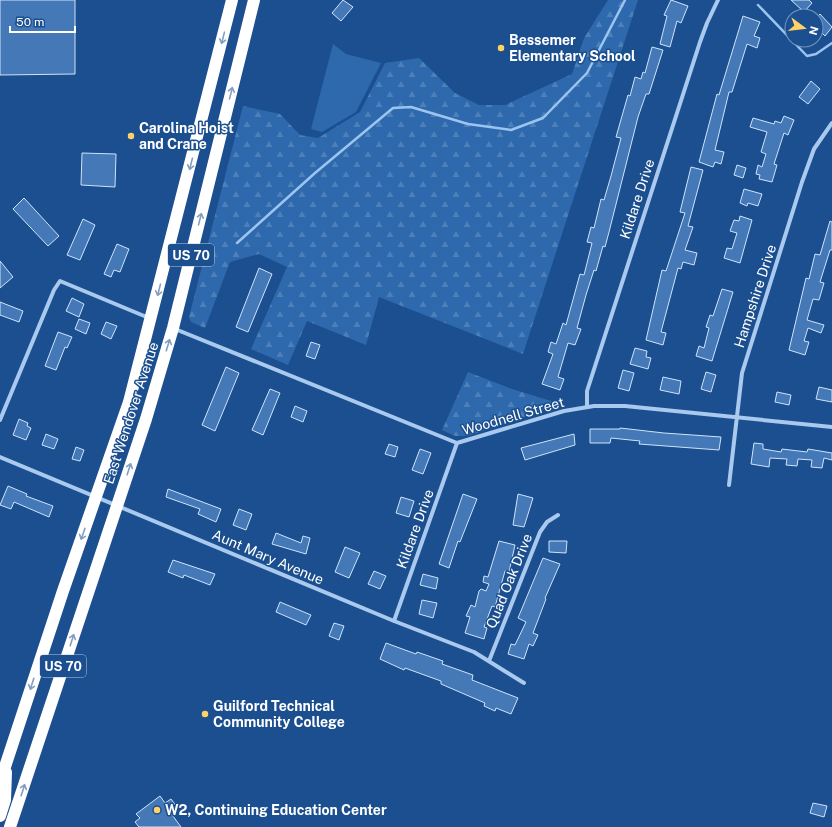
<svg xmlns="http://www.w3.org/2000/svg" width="832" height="827" font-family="'Public Sans',sans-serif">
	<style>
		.forest { fill: url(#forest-firs) }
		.green { fill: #2e69ad }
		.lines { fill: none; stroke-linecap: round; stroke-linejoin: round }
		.stream { stroke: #9cc4f0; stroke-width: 2.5 }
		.building { fill: #4478b7; stroke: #cfe3fa }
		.street { stroke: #a9c9ee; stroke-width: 4 }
		.highway { stroke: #fff; stroke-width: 12 }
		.oneway { stroke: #829ec1 }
		.poi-dot { fill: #ffd166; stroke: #1b4f8f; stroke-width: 1.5 }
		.labels { text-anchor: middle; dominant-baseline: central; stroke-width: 3; stroke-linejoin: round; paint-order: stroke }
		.shield { fill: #1b4f8f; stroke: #bbcadd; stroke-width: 1 }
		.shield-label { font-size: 13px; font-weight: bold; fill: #fff }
		.poi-label { font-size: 14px; font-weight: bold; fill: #fff; stroke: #1b4f8f; text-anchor: start }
		.street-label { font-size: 14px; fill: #fff; stroke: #1b4f8f }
	</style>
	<defs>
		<pattern id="forest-firs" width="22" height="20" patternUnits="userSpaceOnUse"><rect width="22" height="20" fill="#2e69ad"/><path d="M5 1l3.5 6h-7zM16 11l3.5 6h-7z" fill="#4d80b9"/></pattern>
	</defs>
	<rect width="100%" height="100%" fill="#1b4f8f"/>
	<path class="forest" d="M 608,0 L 638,0 L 523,354 L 379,297 L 366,345 L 307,321 L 288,365 L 251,349 L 287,267 L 259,254 L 230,262 L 205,328 L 191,322 L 189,317 L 243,106 L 280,114 L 300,135 L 318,138 L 360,112 L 385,63 L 419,58 L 455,93 L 479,105 L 505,105 L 572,74 L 584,38 Z
		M 468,372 L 512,389 L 561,404 L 468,436 L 455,436 L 442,430 Z"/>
	<path class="green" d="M 333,44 L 346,54 L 381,63 L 356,112 L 322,132 L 311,129 Z"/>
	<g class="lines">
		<path class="stream" d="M 758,5 L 807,56 L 816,54 L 832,43
			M 237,243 L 315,173 L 393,108 L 411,107 L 468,124 L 511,130 L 543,118 L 587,73 L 625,0"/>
	</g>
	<path class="building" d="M 0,0 L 75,0 L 75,74 L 0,75 Z
		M 343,0 L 353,7 L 341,21 L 332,13 Z
		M 671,0 L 688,6 L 681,23 L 677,21 L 670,47 L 660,44 L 667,16 L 664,15 Z
		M 791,0 L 809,0 L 812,3 L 804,12 Z
		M 820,14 L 832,27 L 825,36 L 816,27 L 816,18 Z
		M 743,16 L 760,22 L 754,36 L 760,38 L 757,48 L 747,44 L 732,92 L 729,92 L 715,150 L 724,152 L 721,164 L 715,162 L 713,167 L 699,162 L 717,94 L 719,95 Z
		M 652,47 L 663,50 L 649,94 L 646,94 L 638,117 L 609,232 L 605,247 L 603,246 L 596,271 L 594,270 L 586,295 L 577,328 L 581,329 L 575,345 L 568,343 L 558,377 L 564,379 L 560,390 L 542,384 L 553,354 L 548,352 L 551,342 L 556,344 L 563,323 L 566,325 L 580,274 L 584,275 L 592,243 L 587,242 L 591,227 L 594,228 L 601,199 L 604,200 L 611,176 L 621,138 L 616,137 L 628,95 L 630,96 L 635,77 L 641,79 L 643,72 L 645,73 Z
		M 811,81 L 820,89 L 808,104 L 799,97 Z
		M 784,116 L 794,120 L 788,135 L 784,133 L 774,164 L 777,165 L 772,182 L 759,179 L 760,175 L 756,174 L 758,165 L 762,167 L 766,154 L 761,152 L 767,132 L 750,127 L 753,118 L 774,124 L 775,121 L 781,123 Z
		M 82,153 L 116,154 L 115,187 L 81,185 Z
		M 737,165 L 746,168 L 743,178 L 734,175 Z
		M 691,167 L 703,170 L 688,226 L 693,227 L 685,250 L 697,253 L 694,265 L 683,262 L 681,269 L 678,268 L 661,332 L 666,333 L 663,345 L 646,340 L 662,270 L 666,271 L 685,213 L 680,212 Z
		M 744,189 L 762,194 L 758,206 L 748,203 L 747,206 L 740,203 Z
		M 24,198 L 59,236 L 48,246 L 13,209 Z
		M 740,216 L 752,220 L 740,263 L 724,258 L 727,248 L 732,249 L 737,233 L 730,231 L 734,220 L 739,221 Z
		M 83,219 L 95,225 L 80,260 L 67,255 Z
		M 830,221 L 832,222 L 832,250 L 830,250 L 820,282 L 824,283 L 819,300 L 813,299 L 807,320 L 824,325 L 821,333 L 808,328 L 804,341 L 809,342 L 805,355 L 789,350 L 806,278 L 809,279 L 815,254 L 820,255 Z
		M 117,244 L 129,249 L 120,272 L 114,270 L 111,277 L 104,274 Z
		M 0,261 L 13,277 L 0,288 Z
		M 259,268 L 272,274 L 248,332 L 236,327 Z
		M 722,289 L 733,292 L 712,361 L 696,356 L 699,346 L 704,348 L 709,328 L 706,327 L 710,315 L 713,316 Z
		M 72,298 L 84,304 L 79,317 L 66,311 Z
		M 0,302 L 23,311 L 19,322 L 0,315 Z
		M 79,319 L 90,323 L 86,334 L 75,329 Z
		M 106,322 L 117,326 L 111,339 L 101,334 Z
		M 58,332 L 72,337 L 67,348 L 65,347 L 56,370 L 45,366 Z
		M 311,342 L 320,345 L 315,359 L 306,356 Z
		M 635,348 L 647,351 L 646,357 L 651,358 L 648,369 L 630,364 Z
		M 226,367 L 239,373 L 215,431 L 202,425 Z
		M 623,370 L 634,373 L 629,391 L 618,388 Z
		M 706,372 L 716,375 L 711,392 L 701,389 Z
		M 663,377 L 681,381 L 679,394 L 660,390 Z
		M 819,387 L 832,390 L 832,402 L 816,399 Z
		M 270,389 L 280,393 L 263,435 L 252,430 Z
		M 777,392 L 791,395 L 789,405 L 775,402 Z
		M 295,406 L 307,411 L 303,422 L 291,417 Z
		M 19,419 L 28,423 L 27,426 L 31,428 L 26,440 L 13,435 Z
		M 620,428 L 664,433 L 721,437 L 719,450 L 639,444 L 640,441 L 611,438 L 610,443 L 590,443 L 590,429 L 620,429 Z
		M 46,434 L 58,439 L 54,449 L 42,445 Z
		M 574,434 L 575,445 L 525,460 L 521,448 Z
		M 754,443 L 763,444 L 763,449 L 781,452 L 782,449 L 807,452 L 808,449 L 832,453 L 832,460 L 824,458 L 822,468 L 811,467 L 812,460 L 798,459 L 797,466 L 786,465 L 787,459 L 770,458 L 769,467 L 751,464 Z
		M 389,444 L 398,447 L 395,457 L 385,454 Z
		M 76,447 L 84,450 L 80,461 L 72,459 Z
		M 420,449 L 431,453 L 423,474 L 412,470 Z
		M 8,486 L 27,494 L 26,496 L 53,506 L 49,517 L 14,502 L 11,509 L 0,505 Z
		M 168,489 L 221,509 L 216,522 L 198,514 L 200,509 L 166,497 Z
		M 463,494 L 477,499 L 460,542 L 458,541 L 449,568 L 439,564 Z
		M 518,494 L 533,498 L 524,527 L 513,525 Z
		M 401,497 L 414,501 L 409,517 L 396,513 Z
		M 239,509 L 252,514 L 246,530 L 233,525 Z
		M 276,533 L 301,543 L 303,536 L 310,538 L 306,554 L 272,544 Z
		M 499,541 L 515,545 L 509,572 L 505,571 L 495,607 L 492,606 L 484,627 L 487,628 L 484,639 L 465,633 L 470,617 L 466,616 L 471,605 L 475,607 L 479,591 L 481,589 L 486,591 L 489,584 L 483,582 L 484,576 L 488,577 Z
		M 549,541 L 567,541 L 566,553 L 549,552 Z
		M 345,547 L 360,553 L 349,578 L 335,572 Z
		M 543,558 L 560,564 L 545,598 L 546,599 L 533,633 L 538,635 L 533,646 L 529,644 L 524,659 L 508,654 L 511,644 L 515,645 L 526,622 L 518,618 Z
		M 173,560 L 215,574 L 210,585 L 184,575 L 183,578 L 168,572 Z
		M 374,571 L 386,576 L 380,589 L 368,584 Z
		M 423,574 L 438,578 L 436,589 L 420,585 Z
		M 422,600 L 437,603 L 433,618 L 419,614 Z
		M 280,602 L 311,615 L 306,625 L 276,612 Z
		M 334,623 L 344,626 L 339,640 L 329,636 Z
		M 386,643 L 416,654 L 417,652 L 443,661 L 442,664 L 473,675 L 472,680 L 518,698 L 511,714 L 496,708 L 495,711 L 484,706 L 485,703 L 441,684 L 441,681 L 405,668 L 404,670 L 380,659 Z
		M 160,796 L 165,803 L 171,799 L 177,807 L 170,812 L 181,827 L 139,827 L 135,822 L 140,818 L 136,814 Z
		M 813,803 L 827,806 L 824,817 L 810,813 Z"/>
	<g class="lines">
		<path class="street" d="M 175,329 L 457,443 L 564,411 L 594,406 L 625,406 L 832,427
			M 587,407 L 587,391 L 700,42 L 707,23 L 718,0
			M 0,420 L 54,290 L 60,281 L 149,318
			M 0,457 L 394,621 L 474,652 L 524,683
			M 729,485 L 742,373 L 802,182 L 814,149 L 832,123
			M 394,621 L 457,443
			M 489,661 L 540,532 L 547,522 L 558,515"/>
		<path class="highway" d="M 0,782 L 63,591 L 129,402 L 232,0
			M 0,816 L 5,800 L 6,772
			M 10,827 L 146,419 L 173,328 L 254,0"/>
	</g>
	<defs><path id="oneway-shaft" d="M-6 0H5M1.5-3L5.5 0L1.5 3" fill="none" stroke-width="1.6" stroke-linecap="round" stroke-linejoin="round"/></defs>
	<g class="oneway">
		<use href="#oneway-shaft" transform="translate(223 38) rotate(104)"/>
		<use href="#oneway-shaft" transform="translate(231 93) rotate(-76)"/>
		<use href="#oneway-shaft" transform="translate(191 164) rotate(104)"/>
		<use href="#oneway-shaft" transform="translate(200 219) rotate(-76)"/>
		<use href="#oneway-shaft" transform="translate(159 290) rotate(104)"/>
		<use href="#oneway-shaft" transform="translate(168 345) rotate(-73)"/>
		<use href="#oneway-shaft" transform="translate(129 469) rotate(-72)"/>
		<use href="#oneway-shaft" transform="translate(83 534) rotate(109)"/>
		<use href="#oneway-shaft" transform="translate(72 640) rotate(-72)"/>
		<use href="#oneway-shaft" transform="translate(32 684) rotate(108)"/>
		<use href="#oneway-shaft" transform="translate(23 790) rotate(-72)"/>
	</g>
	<g class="poi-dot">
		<circle cx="501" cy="48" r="4"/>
		<circle cx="131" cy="136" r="4"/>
		<circle cx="205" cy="714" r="4"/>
		<circle cx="157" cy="810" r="4"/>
	</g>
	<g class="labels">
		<g class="shield">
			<rect x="168" y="244" width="46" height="22" rx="3"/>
			<rect x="40" y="655" width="46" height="22" rx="3"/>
		</g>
		<g class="shield-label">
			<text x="191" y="255">US 70</text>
			<text x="63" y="666">US 70</text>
		</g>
		<g class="poi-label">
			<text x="509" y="40">Bessemer<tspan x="509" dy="16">Elementary School</tspan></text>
			<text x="139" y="128">Carolina Hoist<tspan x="139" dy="16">and Crane</tspan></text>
			<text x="213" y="706">Guilford Technical<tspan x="213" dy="16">Community College</tspan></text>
			<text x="165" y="810">W2, Continuing Education Center</text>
		</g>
		<g class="street-label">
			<text transform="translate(637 199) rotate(-72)">Kildare Drive</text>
			<text transform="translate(755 296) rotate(-72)">Hampshire Drive</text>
			<text transform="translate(131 413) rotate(-72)">East Wendover Avenue</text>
			<text transform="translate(513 416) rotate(-16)">Woodnell Street</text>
			<text transform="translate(415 529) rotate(-70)">Kildare Drive</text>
			<text transform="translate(268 557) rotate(23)">Aunt Mary Avenue</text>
			<text transform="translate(509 581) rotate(-68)">Quad Oak Drive</text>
		</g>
	</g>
	<g transform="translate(804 28) rotate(105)"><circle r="19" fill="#1b4f8f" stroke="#7695bc"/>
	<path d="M0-3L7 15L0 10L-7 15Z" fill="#ffd166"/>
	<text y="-6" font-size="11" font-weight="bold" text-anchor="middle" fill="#ffffff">N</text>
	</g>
	<path d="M10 26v6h65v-6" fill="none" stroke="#ffffff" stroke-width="2"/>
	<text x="16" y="26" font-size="12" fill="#ffffff" stroke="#1b4f8f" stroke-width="3" paint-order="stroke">50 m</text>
</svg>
